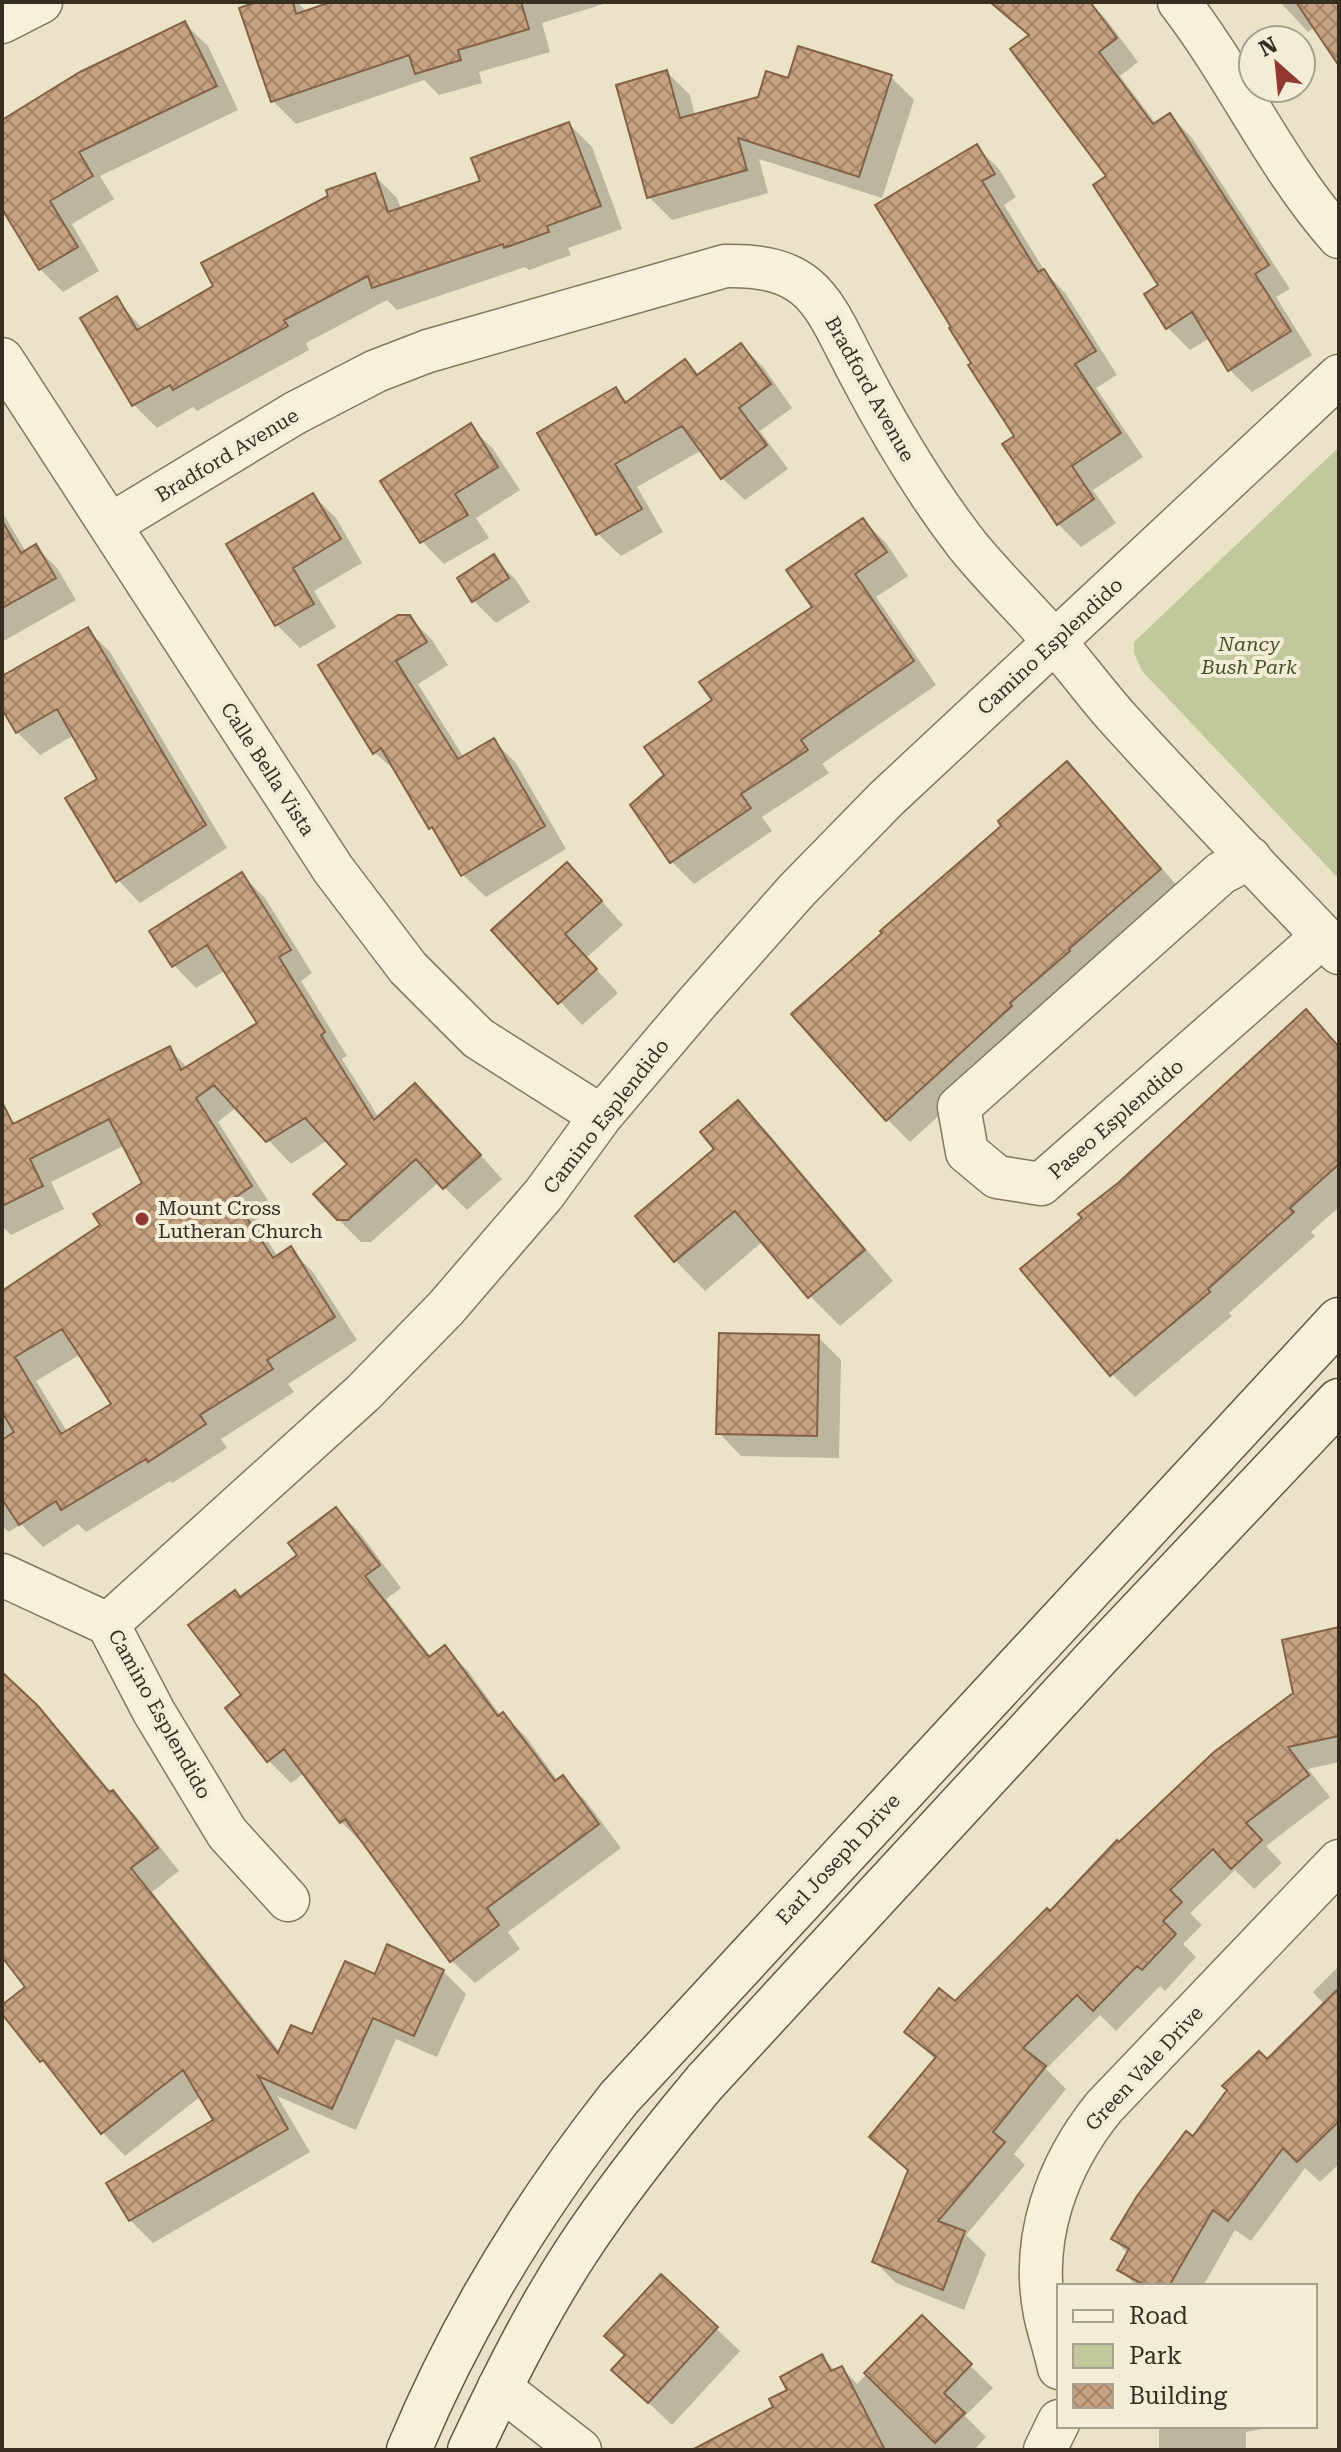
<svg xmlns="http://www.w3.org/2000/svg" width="1341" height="2452" font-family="'Roboto Serif',serif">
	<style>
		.green { fill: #c1c99c }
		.shadow { fill: #0003; fill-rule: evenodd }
		.building { fill: url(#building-cross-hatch); stroke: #836246; stroke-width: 2; fill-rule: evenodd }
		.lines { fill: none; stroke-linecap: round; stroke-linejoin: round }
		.street-casing { stroke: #86765e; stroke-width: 45 }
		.secondary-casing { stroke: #685741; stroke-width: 47 }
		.street { stroke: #f7f0db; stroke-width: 42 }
		.secondary { stroke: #f7f0db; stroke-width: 44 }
		.poi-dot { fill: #913833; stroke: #f3edd7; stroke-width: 3 }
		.labels { text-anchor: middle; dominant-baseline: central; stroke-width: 8; stroke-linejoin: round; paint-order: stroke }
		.street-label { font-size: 20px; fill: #372d21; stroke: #f3edd7 }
		.park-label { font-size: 20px; font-style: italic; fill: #455229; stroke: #f3edd7 }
		.poi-label { font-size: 20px; fill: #372d21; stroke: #f3edd7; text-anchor: start }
	</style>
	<defs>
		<pattern id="building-cross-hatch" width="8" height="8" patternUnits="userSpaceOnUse" patternTransform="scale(2)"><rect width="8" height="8" fill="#c7a281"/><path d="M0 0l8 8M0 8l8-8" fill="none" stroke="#a28469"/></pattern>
	</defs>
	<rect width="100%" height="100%" fill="#ebe3c8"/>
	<path class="green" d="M 1339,447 L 1339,879 L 1142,671 L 1134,653 L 1134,642 Z"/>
	<path class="shadow" d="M 262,2 L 297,2 L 307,12 L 337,2 L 610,2 L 542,23 L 550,52 L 479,72 L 482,83 L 439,95 L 424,80 L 296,124 L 273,101 Z
		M 989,2 L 1089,2 L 1106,19 L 1138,62 L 1120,76 L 1156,124 L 1170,115 L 1192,138 L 1290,289 L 1276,297 L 1312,355 L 1252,392 L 1230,370 L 1210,338 L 1190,350 L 1167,327 L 1160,286 L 1109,177 L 1030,37 Z
		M 1280,2 L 1339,2 L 1339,63 L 1315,27 L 1308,32 Z
		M 185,24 L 208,46 L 238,110 L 100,176 L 114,199 L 72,224 L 99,271 L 63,292 L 40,269 L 2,205 L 2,122 Z
		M 667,72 L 690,95 L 695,116 L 759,98 L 789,81 L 891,77 L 914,100 L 882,198 L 759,159 L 768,193 L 672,220 L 649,197 Z
		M 569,124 L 592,147 L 622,229 L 568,248 L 571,255 L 529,270 L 525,267 L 397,310 L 387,300 L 306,343 L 309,350 L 197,411 L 193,407 L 157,428 L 134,405 L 82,318 L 116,299 L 143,329 L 216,287 L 374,175 L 397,198 L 401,209 L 482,183 Z
		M 977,147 L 999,169 L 1016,197 L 1004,205 L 1046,273 L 1066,294 L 1117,375 L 1096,388 L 1143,457 L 1093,490 L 1116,523 L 1081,547 L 1058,524 L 1017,437 L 974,363 Z
		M 741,345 L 764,368 L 792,408 L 760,431 L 788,469 L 745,500 L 722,478 L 702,450 L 637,487 L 663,532 L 621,556 L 598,534 L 615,390 L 629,403 L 685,362 L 699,376 Z
		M 470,426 L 493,449 L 520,490 L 476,518 L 489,538 L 444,564 L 422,541 Z
		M 313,495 L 336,518 L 362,563 L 314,591 L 336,627 L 300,648 L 277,625 L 229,545 Z
		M 2,512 L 26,552 L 36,547 L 57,568 L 76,600 L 2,642 Z
		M 863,520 L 886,543 L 908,576 L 876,597 L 936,685 L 822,764 L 829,773 L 762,817 L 772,831 L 694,884 L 672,862 L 667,775 L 714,701 L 815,607 Z
		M 493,557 L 516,580 L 530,602 L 496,623 L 473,600 Z
		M 409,617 L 432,640 L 448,665 L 418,684 L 464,758 L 493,740 L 516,763 L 566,849 L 486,897 L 463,875 L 399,774 L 374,752 L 320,666 Z
		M 87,629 L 110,652 L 227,848 L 140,903 L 118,880 L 99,779 L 74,735 L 40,755 L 17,732 L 2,705 L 2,678 Z
		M 1067,763 L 1183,892 L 910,1142 L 887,1119 Z
		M 242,875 L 265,898 L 312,973 L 301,981 L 347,1056 L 342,1059 L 379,1118 L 438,1108 L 502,1179 L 467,1210 L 439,1182 L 371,1242 L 361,1242 L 338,1219 L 350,1165 L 328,1140 L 291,1164 L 237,1107 L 218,1122 L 274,1210 L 255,1221 L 278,1257 L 290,1249 L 313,1272 L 357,1340 L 288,1384 L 294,1392 L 221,1439 L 227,1448 L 172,1483 L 170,1481 L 86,1532 L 78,1524 L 43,1547 L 21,1524 L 9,1532 L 2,1526 L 2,1293 L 102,1226 L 144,1184 L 125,1145 L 51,1182 L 64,1209 L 11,1235 L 2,1226 L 2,1132 L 169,1049 L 188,1068 L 260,1024 L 226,970 L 196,988 L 174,965 ZM 81,1354 L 114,1405 L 68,1433 L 36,1381 Z
		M 590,888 L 623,925 L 586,958 L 618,993 L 582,1025 L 494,931 Z
		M 1328,1035 L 1339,1047 L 1339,1207 L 1311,1232 L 1315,1236 L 1229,1313 L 1232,1316 L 1135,1397 L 1112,1374 Z
		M 738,1103 L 768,1133 L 893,1281 L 840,1326 L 810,1296 L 763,1241 L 705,1291 L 676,1261 L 638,1216 L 717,1149 Z
		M 818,1337 L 841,1360 L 839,1458 L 741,1456 L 719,1433 Z
		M 336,1509 L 359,1532 L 401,1588 L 386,1599 L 432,1658 L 445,1648 L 468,1671 L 501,1716 L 503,1714 L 526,1737 L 558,1781 L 562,1778 L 585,1800 L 621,1848 L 508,1932 L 520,1949 L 475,1983 L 452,1961 L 366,1844 L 364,1845 L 341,1822 L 304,1773 L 291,1783 L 268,1760 L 244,1695 L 241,1599 L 299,1555 Z
		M 1339,1629 L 1339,1762 L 1308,1769 L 1330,1797 L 1266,1846 L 1282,1863 L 1254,1889 L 1235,1870 L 1190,1913 L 1202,1925 L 1183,1944 L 1196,1957 L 1165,1991 L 1160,1986 L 1116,2031 L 1100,2015 L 1046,2069 L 1066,2089 L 1014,2154 L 1025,2165 L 966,2235 L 986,2254 L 964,2310 L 896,2283 L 874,2261 L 909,2172 L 872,2137 L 936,2060 L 907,2032 L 955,2004 L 1119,1844 L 1295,1694 Z
		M 2,1675 L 61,1732 L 112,1793 L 135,1815 L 179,1871 L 152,1892 L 281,2053 L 313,2037 L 376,1976 L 443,1971 L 466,1994 L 437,2057 L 396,2039 L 356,2130 L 277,2096 L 310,2152 L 153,2243 L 130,2220 L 216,2121 L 201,2096 L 125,2156 L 103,2133 L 2,2010 L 2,2008 L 28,1987 L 2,1954 Z
		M 1339,1966 L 1339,2164 L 1320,2182 L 1305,2168 L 1251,2241 L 1235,2230 L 1203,2286 L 1136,2286 L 1120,2269 L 1128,2254 L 1114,2239 L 1193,2139 L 1325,2005 L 1313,1992 Z
		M 661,2277 L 740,2351 L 672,2425 L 637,2392 L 627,2356 Z
		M 922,2318 L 993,2388 L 965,2416 L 986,2437 L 974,2450 L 697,2450 L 776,2408 L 822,2357 L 836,2371 L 842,2368 L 857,2384 Z
		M 1159,2426 L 1266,2426 L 1267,2428 L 1246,2432 L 1246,2450 L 1159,2450 Z"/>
	<path class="building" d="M 256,2 L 293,2 L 296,14 L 331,2 L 521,2 L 529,29 L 458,50 L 461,60 L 415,74 L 409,55 L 271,102 L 239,8 Z
		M 990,2 L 1090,2 L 1117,38 L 1099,52 L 1153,124 L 1170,113 L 1269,265 L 1255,274 L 1291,331 L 1228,371 L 1192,312 L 1166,329 L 1144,294 L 1158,285 L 1093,185 L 1106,176 L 1010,49 L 1029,35 Z
		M 1296,2 L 1339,2 L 1339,66 Z
		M 185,21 L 217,86 L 79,152 L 93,176 L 50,201 L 78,247 L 39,270 L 2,209 L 2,120 L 80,72 Z
		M 798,46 L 892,75 L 859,177 L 738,138 L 747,170 L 647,198 L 616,85 L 667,70 L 680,118 L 758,97 L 766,71 L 788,78 Z
		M 569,122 L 601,206 L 547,226 L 549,232 L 504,248 L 503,244 L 372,288 L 368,276 L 284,320 L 288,326 L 173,390 L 170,385 L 132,406 L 80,318 L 117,296 L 137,330 L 213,286 L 201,263 L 328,196 L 326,190 L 375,173 L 388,212 L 480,181 L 471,158 Z
		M 977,144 L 995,174 L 982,181 L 1038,272 L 1044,269 L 1096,351 L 1075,364 L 1121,433 L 1072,466 L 1094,499 L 1057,525 L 1002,444 L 1014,436 L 968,365 L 971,363 L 949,328 L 951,327 L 875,205 Z
		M 741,343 L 771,384 L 739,408 L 767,445 L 721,479 L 682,426 L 615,464 L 642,509 L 596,535 L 537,433 L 616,387 L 625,403 L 685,359 L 697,375 Z
		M 471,423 L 498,467 L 455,494 L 468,515 L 420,543 L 380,481 Z
		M 313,493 L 341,539 L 293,568 L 314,604 L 275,626 L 226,544 Z
		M 863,518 L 887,552 L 855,574 L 914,661 L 801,740 L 808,750 L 741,794 L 751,808 L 670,863 L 630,805 L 664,775 L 644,747 L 712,700 L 699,682 L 812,607 L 786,570 Z
		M 2,521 L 21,553 L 36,544 L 56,578 L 2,608 Z
		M 494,554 L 509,578 L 472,602 L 457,578 Z
		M 398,615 L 410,615 L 427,642 L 396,661 L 458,759 L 494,738 L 545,826 L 461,876 L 432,827 L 429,829 L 381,748 L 373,754 L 318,665 Z
		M 88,627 L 206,825 L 116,882 L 65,798 L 97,779 L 57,709 L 16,733 L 2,709 L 2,676 Z
		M 1067,761 L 1161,869 L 1069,949 L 1070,951 L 1010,1003 L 1012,1006 L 886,1121 L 791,1014 L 882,933 L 880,931 L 1001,826 L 998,821 Z
		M 567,862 L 602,901 L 565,934 L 597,969 L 558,1004 L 491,930 Z
		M 242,872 L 291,950 L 279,957 L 325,1032 L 321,1035 L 374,1120 L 415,1083 L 481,1155 L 443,1189 L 416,1159 L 348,1220 L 337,1220 L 313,1194 L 347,1164 L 305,1118 L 266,1142 L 214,1085 L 196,1098 L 252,1186 L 234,1198 L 273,1258 L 291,1246 L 335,1317 L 267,1360 L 273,1369 L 200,1415 L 206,1424 L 148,1462 L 146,1459 L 61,1510 L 56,1501 L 19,1525 L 2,1499 L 2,1440 L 14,1432 L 2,1412 L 2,1291 L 100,1225 L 93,1214 L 142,1183 L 109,1119 L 30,1159 L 43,1186 L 2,1206 L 2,1102 L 13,1124 L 170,1046 L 181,1070 L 257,1023 L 207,945 L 172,967 L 149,931 ZM 62,1329 L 111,1404 L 61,1434 L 15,1357 Z
		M 1306,1009 L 1339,1047 L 1339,1164 L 1290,1208 L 1294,1212 L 1208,1289 L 1210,1292 L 1110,1376 L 1020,1269 L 1082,1218 L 1078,1214 L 1118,1183 Z
		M 738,1100 L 865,1250 L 808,1298 L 735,1211 L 674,1262 L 635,1216 L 714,1149 L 700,1132 Z
		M 719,1333 L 819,1335 L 817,1436 L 716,1434 Z
		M 336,1507 L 380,1565 L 365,1576 L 429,1657 L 445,1645 L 498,1716 L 503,1712 L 555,1781 L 563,1775 L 599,1824 L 487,1908 L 499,1925 L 450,1962 L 345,1819 L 340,1823 L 284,1749 L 267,1762 L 225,1708 L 241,1695 L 188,1625 L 235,1590 L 240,1597 L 297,1555 L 288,1543 Z
		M 1339,1627 L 1339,1736 L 1288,1747 L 1309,1775 L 1246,1823 L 1262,1840 L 1231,1869 L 1213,1849 L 1170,1890 L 1182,1902 L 1163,1921 L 1176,1934 L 1142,1970 L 1137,1966 L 1093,2011 L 1077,1995 L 1023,2048 L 1046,2066 L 993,2132 L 1005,2142 L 938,2221 L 965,2231 L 943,2290 L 872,2262 L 908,2170 L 869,2137 L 936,2057 L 904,2032 L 939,1988 L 955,2001 L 1047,1908 L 1050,1911 L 1117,1840 L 1119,1842 L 1214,1752 L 1293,1693 L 1282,1640 Z
		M 2,1672 L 38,1706 L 109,1792 L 113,1790 L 158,1848 L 131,1868 L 278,2053 L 291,2025 L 312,2034 L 345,1961 L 375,1974 L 387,1944 L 444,1970 L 414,2036 L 373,2018 L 332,2109 L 258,2076 L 288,2129 L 129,2221 L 106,2183 L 213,2120 L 183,2070 L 101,2134 L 43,2060 L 40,2062 L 2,2014 L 2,2005 L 25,1987 L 2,1957 Z
		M 1339,1988 L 1339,2121 L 1297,2162 L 1283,2148 L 1228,2221 L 1213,2210 L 1169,2286 L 1146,2286 L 1117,2270 L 1129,2249 L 1111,2239 L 1137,2196 L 1186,2131 L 1193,2136 L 1227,2090 L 1222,2086 L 1259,2051 L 1267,2059 Z
		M 661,2274 L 718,2327 L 648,2403 L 611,2370 L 625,2355 L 604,2336 Z
		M 922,2315 L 972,2364 L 944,2393 L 965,2413 L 935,2443 L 864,2373 Z
		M 822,2354 L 831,2371 L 842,2366 L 885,2450 L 692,2450 L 773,2407 L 769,2399 L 787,2390 L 780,2377 Z"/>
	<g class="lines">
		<g class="street-casing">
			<path id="street" d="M 1179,2 C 1237,77 1276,166 1339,237
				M 2,22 L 41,2
				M 2,359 L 333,869 L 408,968 L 478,1038 L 601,1116
				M 110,525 L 295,413 L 376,371 L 428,351 L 725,266 C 815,264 823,304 859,372 C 891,433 926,492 968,546 C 995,579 1026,609 1053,640 C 1075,665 1094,691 1115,715 C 1188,796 1264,874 1339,953
				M 1250,858 L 1221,873 L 959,1107 L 967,1152 L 997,1177 L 1041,1184 L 1323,936
				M 2,1575 L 108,1624
				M 288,1900 L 227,1833 L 154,1712 L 108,1624 L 363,1393 L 446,1308 L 544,1194 L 601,1116 L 697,1003 L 797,890 L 886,799 L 1339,376
				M 1059,2368 C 1055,2350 1049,2332 1045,2314 C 1030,2239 1057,2165 1104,2107 L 1339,1861
				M 499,2387 L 580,2450
				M 1045,2450 L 1059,2421"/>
		</g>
		<g class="secondary-casing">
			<path id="secondary" d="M 409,2450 C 462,2322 533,2207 619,2098 L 1339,1320
				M 470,2450 C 502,2382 535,2315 576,2252 C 615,2192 659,2137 705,2082 L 1100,1654 L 1339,1401"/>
		</g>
		<use href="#street" class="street"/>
		<use href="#secondary" class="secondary"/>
	</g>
	<circle class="poi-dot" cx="142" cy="1219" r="8"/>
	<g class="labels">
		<g class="street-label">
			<text transform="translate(870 389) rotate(61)">Bradford Avenue</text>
			<text transform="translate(227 455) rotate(-31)">Bradford Avenue</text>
			<text transform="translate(1050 646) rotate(-43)">Camino Esplendido</text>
			<text transform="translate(268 769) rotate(57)">Calle Bella Vista</text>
			<text transform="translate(606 1116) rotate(-52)">Camino Esplendido</text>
			<text transform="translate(1116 1119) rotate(-41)">Paseo Esplendido</text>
			<text transform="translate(160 1714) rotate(61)">Camino Esplendido</text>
			<text transform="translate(838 1859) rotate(-47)">Earl Joseph Drive</text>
			<text transform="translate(1144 2068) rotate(-47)">Green Vale Drive</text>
		</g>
		<g class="park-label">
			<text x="1249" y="644">Nancy<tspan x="1249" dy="23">Bush Park</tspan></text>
		</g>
		<g class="poi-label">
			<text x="158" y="1208">Mount Cross<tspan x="158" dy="23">Lutheran Church</tspan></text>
		</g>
	</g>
	<rect width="1341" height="2452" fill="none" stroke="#372d21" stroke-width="8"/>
	<rect x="1057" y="2284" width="260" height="144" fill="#f3edd7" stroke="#a8a08e" stroke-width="2"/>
	<rect x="1073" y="2310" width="40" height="12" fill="#f7f0db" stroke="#a8a08e" stroke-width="2"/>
	<text x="1129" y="2324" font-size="24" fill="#372d21">Road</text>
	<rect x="1073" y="2344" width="40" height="24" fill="#c1c99c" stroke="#a8a08e" stroke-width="2"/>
	<text x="1129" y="2364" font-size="24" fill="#372d21">Park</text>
	<rect x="1073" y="2384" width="40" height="24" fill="url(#building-cross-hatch)" stroke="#a8a08e" stroke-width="2"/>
	<text x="1129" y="2404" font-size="24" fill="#372d21">Building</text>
	<g transform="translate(1277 64) rotate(333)"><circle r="38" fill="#f3edd7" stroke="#a8a08e" stroke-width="2"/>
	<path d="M0-6L14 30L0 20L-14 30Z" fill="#913833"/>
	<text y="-12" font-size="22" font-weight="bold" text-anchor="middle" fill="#372d21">N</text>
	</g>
</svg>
